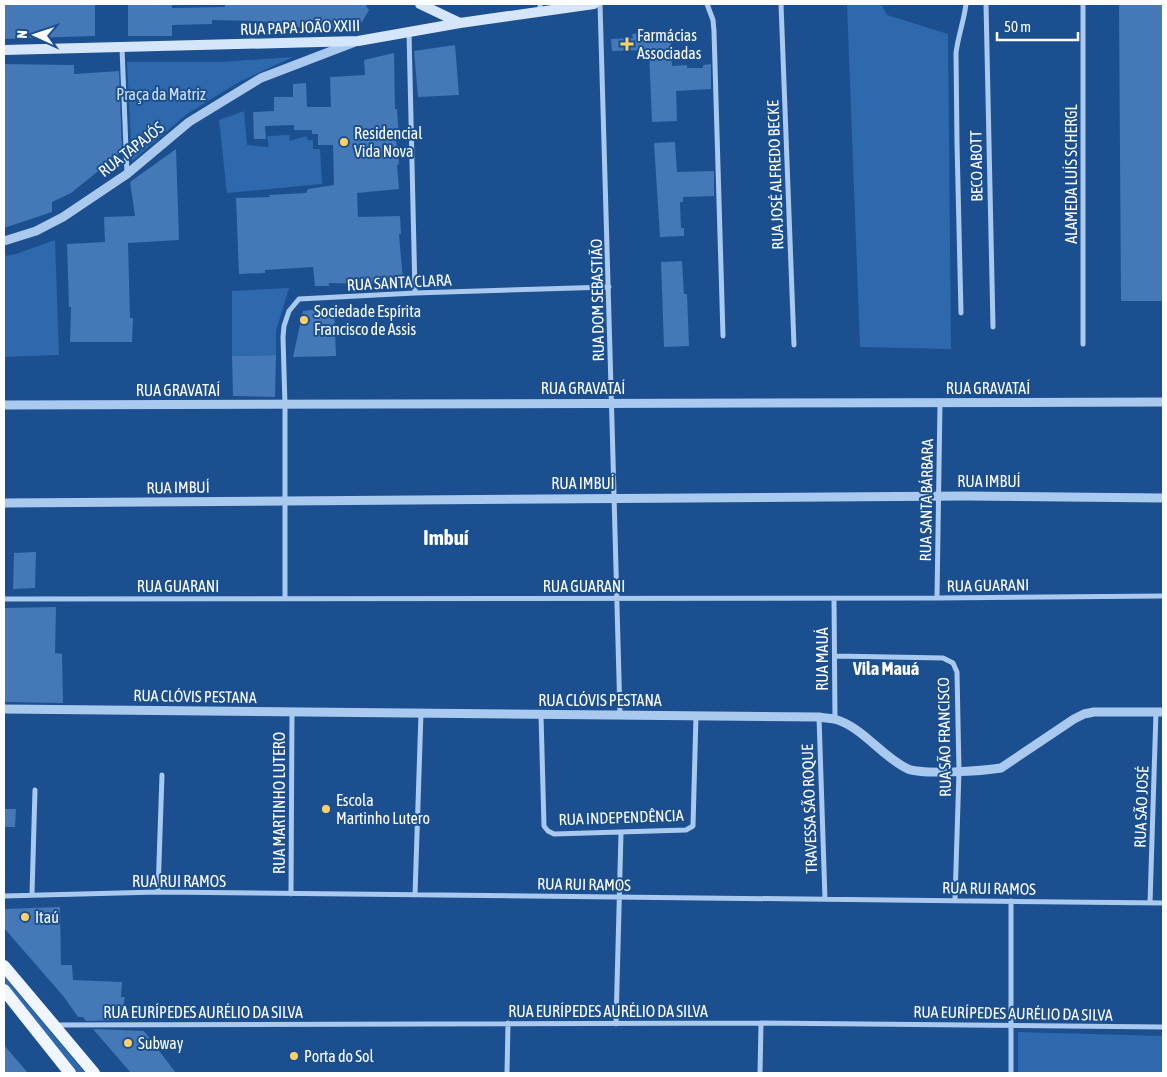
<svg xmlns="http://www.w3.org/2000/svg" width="1167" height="1077" font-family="'Asap Condensed',sans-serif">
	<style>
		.green { fill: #2e69ad }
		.building { fill: #4478b7 }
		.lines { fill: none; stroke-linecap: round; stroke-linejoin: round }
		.minor { stroke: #a9c9ee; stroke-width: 5 }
		.tertiary { stroke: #a9c9ee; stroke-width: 9 }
		.secondary { stroke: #d6e6fa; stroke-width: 10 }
		.primary { stroke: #f0f6ff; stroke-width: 12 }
		.poi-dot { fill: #ffd166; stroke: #1b4f8f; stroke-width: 2 }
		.labels { text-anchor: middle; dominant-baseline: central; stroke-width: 4; stroke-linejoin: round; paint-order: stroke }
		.street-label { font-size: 16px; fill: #fff; stroke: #1b4f8f }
		.poi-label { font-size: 16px; fill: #fff; stroke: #1b4f8f; text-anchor: start }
		.park-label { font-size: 16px; fill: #cfe3fa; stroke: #1b4f8f }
		.neighbourhood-label { font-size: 18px; font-weight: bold; fill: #fff; stroke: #1b4f8f }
		.district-label { font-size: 21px; font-weight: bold; fill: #fff; stroke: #1b4f8f }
	</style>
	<rect width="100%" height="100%" fill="#1b4f8f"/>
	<path class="green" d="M 847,4 L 881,4 L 887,15 L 948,34 L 951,349 L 860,347 Z
		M 293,57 L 239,82 L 187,114 L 132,161 L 127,62 L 222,62 Z
		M 244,111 L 247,145 L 269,147 L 267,136 L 289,135 L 290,141 L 306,136 L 308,140 L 313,140 L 313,149 L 320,149 L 322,184 L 227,193 L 219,120 Z
		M 55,240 L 59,355 L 4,357 L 4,256 L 16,254 Z
		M 289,288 L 276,331 L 276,355 L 232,356 L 232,291 Z
		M 4,976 L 85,1073 L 77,1073 L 4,987 Z
		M 1018,1032 L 1163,1036 L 1163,1073 L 1018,1073 Z"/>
	<path class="building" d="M 4,4 L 95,4 L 95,36 L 4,39 Z
		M 128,4 L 172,4 L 172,8 L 225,7 L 225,4 L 365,4 L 369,10 L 362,22 L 339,29 L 276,26 L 276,23 L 258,21 L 212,20 L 212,24 L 172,25 L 172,36 L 128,36 Z
		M 1119,4 L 1163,4 L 1163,301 L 1121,301 Z
		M 642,33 L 642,36 L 670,34 L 672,66 L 687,65 L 687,68 L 703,68 L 703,65 L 711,64 L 711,89 L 676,91 L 677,121 L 652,122 L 649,50 L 612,51 L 611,39 L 633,38 L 632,34 Z
		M 455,45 L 459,95 L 418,97 L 414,51 Z
		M 394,53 L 395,109 L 397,109 L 399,140 L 396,140 L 399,164 L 397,165 L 399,189 L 357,193 L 358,217 L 400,216 L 401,234 L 399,234 L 403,281 L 364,284 L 329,283 L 329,286 L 315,286 L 313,267 L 265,270 L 265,273 L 239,274 L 236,198 L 270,197 L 269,195 L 306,193 L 308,189 L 334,185 L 333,145 L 318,145 L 318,134 L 312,134 L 312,130 L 294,130 L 294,125 L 265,126 L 266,139 L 254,139 L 253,112 L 274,111 L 274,97 L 293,97 L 293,84 L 306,83 L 307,107 L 331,107 L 330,77 L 365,75 L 364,60 Z
		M 4,64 L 74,65 L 74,74 L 119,71 L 122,152 L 71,193 L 52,202 L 52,212 L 4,228 Z
		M 675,142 L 677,172 L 714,171 L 714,196 L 683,197 L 683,202 L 680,202 L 681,228 L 684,228 L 684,236 L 660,237 L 654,143 Z
		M 176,149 L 179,240 L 128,243 L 130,318 L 133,318 L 132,342 L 70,342 L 71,307 L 69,307 L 67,244 L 105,242 L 104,217 L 135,216 L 130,182 Z
		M 682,261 L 684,294 L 687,294 L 689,346 L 664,347 L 661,262 Z
		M 334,307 L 336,356 L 293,357 L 303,311 Z
		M 276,355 L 275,397 L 233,396 L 232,356 Z
		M 36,552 L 35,588 L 13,589 L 14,553 Z
		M 56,607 L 55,653 L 62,654 L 63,703 L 4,702 L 4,608 Z
		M 4,809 L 16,809 L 15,827 L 4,827 Z
		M 60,907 L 61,965 L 72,965 L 73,980 L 122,982 L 121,997 L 125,997 L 120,1020 L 86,1021 L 83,1017 L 78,1017 L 64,997 L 4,928 L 4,909 Z
		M 93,1029 L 144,1031 L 176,1073 L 131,1073 Z
		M 4,1045 L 28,1073 L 4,1073 Z"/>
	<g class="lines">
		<path class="minor" d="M 540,4 L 540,11
			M 600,4 C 608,241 613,478 620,715
			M 707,4 L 713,20 L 714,31 L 723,336
			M 781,4 L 794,345
			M 986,4 L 993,327
			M 409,32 L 415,293
			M 122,48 L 127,174
			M 961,313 L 957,143 L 956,53 C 958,36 964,21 966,4
			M 1083,344 L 1083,4
			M 285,598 L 285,405 L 283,337 L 284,326 L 289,311 L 299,299 L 415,293 L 609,287
			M 834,598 L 835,719
			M 937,598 L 940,403
			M 4,599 L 937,598 L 1163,596
			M 835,656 L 943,658 L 953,663 L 957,672 L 959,771 L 955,900
			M 541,715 L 544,826 L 548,831 L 554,834 L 686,830 L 693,826 L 696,716
			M 819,717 L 825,899
			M 158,892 L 162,775
			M 32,894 L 35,790
			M 291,894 L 292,712
			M 415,895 L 421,713
			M 4,896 L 158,892 L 1163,903
			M 1011,901 L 1011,1073
			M 1150,903 L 1156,712
			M 616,1024 L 621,833
			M 56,1025 L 761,1023 L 1163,1027
			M 507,1073 L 508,1023
			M 760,1073 L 761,1023"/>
		<path class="tertiary" d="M 4,241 L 36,231 L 63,217 L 127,174 L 189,122 L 261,78 L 355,42
			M 4,405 L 1163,402
			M 4,503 L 965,496 L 1163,498
			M 4,709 L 819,717 C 824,718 829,718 834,719 C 862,726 882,757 908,769 C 923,775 983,771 1001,768 L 1074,719 L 1084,714 L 1094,712 L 1163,712"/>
		<path class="secondary" d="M 420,4 L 460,23
			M 4,50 L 358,41 L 460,23 L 594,4"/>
		<path class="primary" d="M 4,966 L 94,1073
			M 4,990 L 70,1073"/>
	</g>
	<g class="poi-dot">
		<path d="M624.5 36.5h5v5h5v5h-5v5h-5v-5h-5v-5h5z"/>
		<circle cx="344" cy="142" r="5"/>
		<circle cx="304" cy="320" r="5"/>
		<circle cx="326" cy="809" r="5"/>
		<circle cx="25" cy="917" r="5"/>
		<circle cx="128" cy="1043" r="5"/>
		<circle cx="294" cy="1056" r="5"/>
	</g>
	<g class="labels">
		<g class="street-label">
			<text transform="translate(300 27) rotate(-2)">RUA PAPA JOÃO XXIII</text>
			<text transform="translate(131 149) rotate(-38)">RUA TAPAJÓS</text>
			<text transform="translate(976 166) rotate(-91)">BECO ABOTT</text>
			<text transform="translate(1071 174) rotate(-90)">ALAMEDA LUÍS SCHERGL</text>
			<text transform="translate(775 175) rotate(-92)">RUA JOSÉ ALFREDO BECKE</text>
			<text transform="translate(399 282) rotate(-3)">RUA SANTA CLARA</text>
			<text transform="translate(597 300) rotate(-91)">RUA DOM SEBASTIÃO</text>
			<text x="583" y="388">RUA GRAVATAÍ</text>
			<text x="988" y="388">RUA GRAVATAÍ</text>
			<text x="178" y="390">RUA GRAVATAÍ</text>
			<text x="989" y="481">RUA IMBUÍ</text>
			<text x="583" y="483">RUA IMBUÍ</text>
			<text transform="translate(178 487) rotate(-1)">RUA IMBUÍ</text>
			<text transform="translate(926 500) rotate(-89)">RUA SANTA BÁRBARA</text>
			<text transform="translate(988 585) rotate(-1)">RUA GUARANI</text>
			<text x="178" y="586">RUA GUARANI</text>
			<text x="584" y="586">RUA GUARANI</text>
			<text transform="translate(822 659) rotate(-90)">RUA MAUÁ</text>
			<text transform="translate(195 696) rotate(1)">RUA CLÓVIS PESTANA</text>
			<text x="600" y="700">RUA CLÓVIS PESTANA</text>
			<text transform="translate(944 737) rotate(-91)">RUA SÃO FRANCISCO</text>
			<text transform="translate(279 803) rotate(-90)">RUA MARTINHO LUTERO</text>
			<text transform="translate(1141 807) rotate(-88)">RUA SÃO JOSÉ</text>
			<text transform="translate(809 809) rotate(-92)">TRAVESSA SÃO ROQUE</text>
			<text transform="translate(621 817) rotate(-2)">RUA INDEPENDÊNCIA</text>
			<text x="179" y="881">RUA RUI RAMOS</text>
			<text transform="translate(584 884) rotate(1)">RUA RUI RAMOS</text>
			<text transform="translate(989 888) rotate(1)">RUA RUI RAMOS</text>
			<text x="608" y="1011">RUA EURÍPEDES AURÉLIO DA SILVA</text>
			<text x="203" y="1012">RUA EURÍPEDES AURÉLIO DA SILVA</text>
			<text transform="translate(1013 1013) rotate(1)">RUA EURÍPEDES AURÉLIO DA SILVA</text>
		</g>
		<g class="poi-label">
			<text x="637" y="35">Farmácias<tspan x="637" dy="18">Associadas</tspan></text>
			<text x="354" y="133">Residencial<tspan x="354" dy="18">Vida Nova</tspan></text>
			<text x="314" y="311">Sociedade Espírita<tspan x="314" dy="18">Francisco de Assis</tspan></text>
			<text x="336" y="800">Escola<tspan x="336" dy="18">Martinho Lutero</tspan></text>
			<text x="35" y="917">Itaú</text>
			<text x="138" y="1043">Subway</text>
			<text x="304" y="1056">Porta do Sol</text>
		</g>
		<g class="park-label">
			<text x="161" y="94">Praça da Matriz</text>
		</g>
		<g class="neighbourhood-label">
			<text x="886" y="668">Vila Mauá</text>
		</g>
		<g class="district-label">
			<text x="446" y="537">Imbuí</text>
		</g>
	</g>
	<rect width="1167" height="1077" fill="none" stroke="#ffffff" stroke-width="10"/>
	<g transform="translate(35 35) rotate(273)" stroke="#1b4f8f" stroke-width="4" paint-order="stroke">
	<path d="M0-4L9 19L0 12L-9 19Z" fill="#ffffff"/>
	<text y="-8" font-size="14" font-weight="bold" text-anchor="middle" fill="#ffffff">N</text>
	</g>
	<path d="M997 32v8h81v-8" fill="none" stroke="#ffffff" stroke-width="2.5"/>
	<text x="1004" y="32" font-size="15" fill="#ffffff" stroke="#1b4f8f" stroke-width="4" paint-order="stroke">50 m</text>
</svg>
